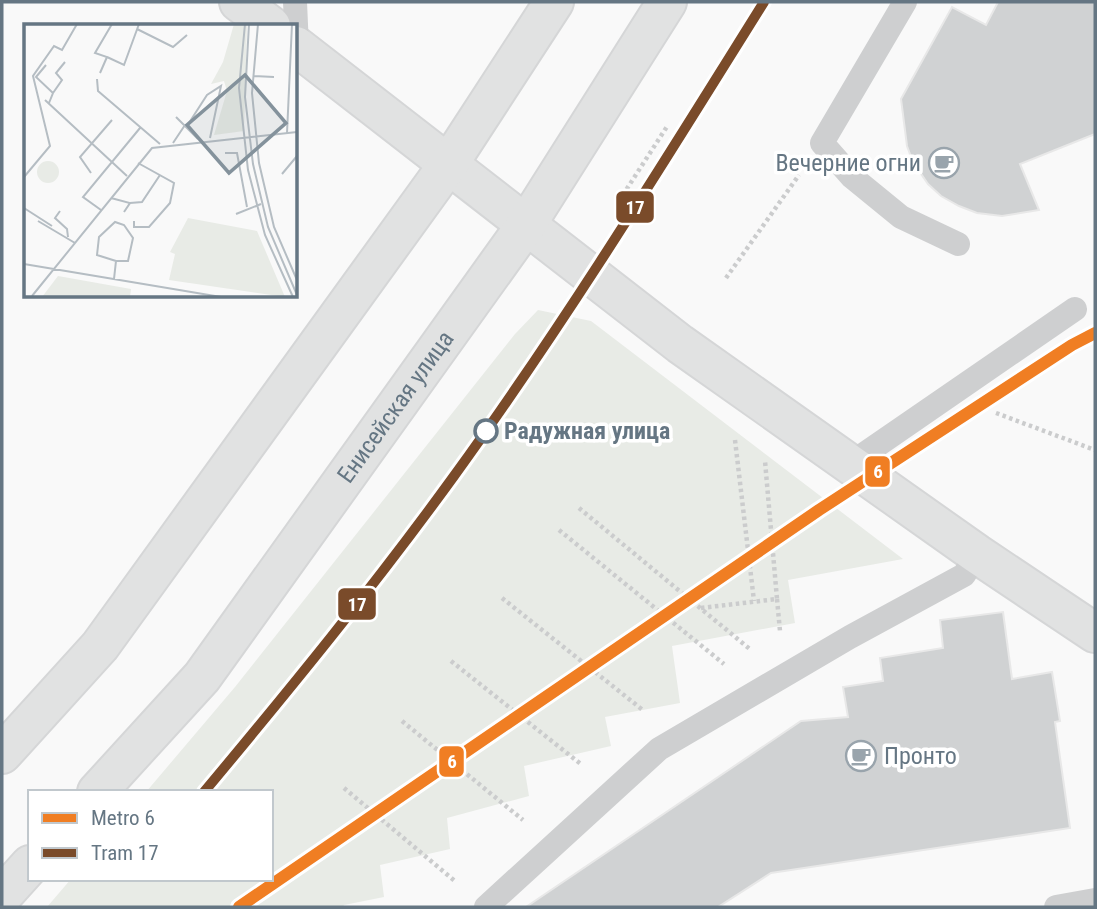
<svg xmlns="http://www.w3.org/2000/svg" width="1097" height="909" font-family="'Roboto Condensed',sans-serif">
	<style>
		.green { fill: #e8ebe6 }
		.building { fill: #d0d2d3; stroke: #e8e8e8; stroke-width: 2 }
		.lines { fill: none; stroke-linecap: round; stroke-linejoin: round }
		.secondary-casing { stroke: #d5d6d7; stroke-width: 42 }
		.path { stroke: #cbcccd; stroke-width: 4.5; stroke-dasharray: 3.5 3.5; stroke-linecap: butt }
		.lane { stroke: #cecfd0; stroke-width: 24 }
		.secondary { stroke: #e1e2e2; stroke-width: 38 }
		.tram-1-casing { stroke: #fff; stroke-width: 16 }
		.tram-1 { stroke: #7a4b2a; stroke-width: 10 }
		.metro-1-casing { stroke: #fff; stroke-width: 18 }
		.metro-1 { stroke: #f07e23; stroke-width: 12 }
		.stop-dot { fill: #fff; stroke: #657683; stroke-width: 3.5 }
		.labels { text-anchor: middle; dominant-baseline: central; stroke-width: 7; stroke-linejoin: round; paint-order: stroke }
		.poi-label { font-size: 24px; fill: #657683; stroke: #fff; text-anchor: end }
		.street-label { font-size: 24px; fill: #657683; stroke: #fff }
		.stop-label { font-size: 24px; font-weight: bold; fill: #657683; stroke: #fff; text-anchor: start }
		.inset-road { fill: none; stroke: #b5bdc3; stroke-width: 2 }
		.view { fill: #84929c; fill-opacity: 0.15; stroke: #84929c; stroke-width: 3.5 }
		.inset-edge { fill: none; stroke: #657683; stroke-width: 3.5 }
		.line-badge { stroke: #fff; stroke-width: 2.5 }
		.badge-label { font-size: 19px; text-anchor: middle; font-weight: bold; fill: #fff }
	</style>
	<rect width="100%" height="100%" fill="#f9f9f9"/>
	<path class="green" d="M 538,310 L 591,321 L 903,559 L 788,580 L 795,623 L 672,646 L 680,703 L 605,717 L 611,746 L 524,766 L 529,796 L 447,818 L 450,849 L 380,865 L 384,897 L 344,905 L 343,907 L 47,907 L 71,879 L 271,879 L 271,792 L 146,792 L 235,687 L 515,334 Z"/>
	<path class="building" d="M 998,2 L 1095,2 L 1095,134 L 1020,164 L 1039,210 L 1002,216 L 977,213 L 959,206 L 941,196 L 928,184 L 913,162 L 907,146 L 901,99 L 952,7 L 986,25 Z
		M 1003,612 L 1012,679 L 1052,672 L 1060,721 L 1055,722 L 1070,828 L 771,873 L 718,907 L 526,907 L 801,721 L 848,717 L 843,687 L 883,681 L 880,658 L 943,648 L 940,620 Z"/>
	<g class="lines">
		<g class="secondary-casing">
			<g id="secondary">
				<path d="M 239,2 L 271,26"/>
				<path d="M 296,46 L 680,344 L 977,554 L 1095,633"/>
				<path d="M 2,754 L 100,646 L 448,165 L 554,2"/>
				<path id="s1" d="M 97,792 L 202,677 L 526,225 L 667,2"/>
				<path d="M 2,896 L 30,865"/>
			</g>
		</g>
		<path class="path" d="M 619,201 L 668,125
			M 726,278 L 799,175
			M 996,413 L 1095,450
			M 735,440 L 754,601
			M 579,508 L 751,650
			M 559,530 L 724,664
			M 502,598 L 644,711
			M 777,599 L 780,631
			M 701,608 L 777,599 L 765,461
			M 451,661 L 582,765
			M 402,721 L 523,820
			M 344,788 L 456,882"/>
		<path class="lane" d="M 295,2 L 297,47
			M 905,2 L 822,143 L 852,177 L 901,217 L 958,244
			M 850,464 L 1075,309
			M 486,907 L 659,749 L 850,637 L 964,575 L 977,554
			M 1056,907 L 1095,900"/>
		<use href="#secondary" class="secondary"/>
		<g class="tram-1-casing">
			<path id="tram-1" d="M 204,792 C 290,689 375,585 454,476 C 565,323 664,162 764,2"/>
		</g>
		<use href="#tram-1" class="tram-1"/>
		<g class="metro-1-casing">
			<path id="metro-1" d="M 239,907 L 819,510 L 1072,345 L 1095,333"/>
		</g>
		<use href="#metro-1" class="metro-1"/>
	</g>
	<defs>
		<g id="cafe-ring" transform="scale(1.575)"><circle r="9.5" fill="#fff" stroke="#99a4ac" stroke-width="1.5"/><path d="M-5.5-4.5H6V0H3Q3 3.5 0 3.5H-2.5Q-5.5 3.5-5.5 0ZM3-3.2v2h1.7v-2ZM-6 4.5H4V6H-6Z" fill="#99a4ac"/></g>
	</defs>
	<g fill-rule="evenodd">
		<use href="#cafe-ring" x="944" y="163"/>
		<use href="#cafe-ring" x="861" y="756"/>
	</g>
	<circle class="stop-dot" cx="486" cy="431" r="11"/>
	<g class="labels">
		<g class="poi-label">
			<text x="921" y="163">Вечерние огни</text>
			<text x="884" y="756" text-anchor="start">Пронто</text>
		</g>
		<g class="street-label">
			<text stroke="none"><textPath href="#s1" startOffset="488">Енисейская улица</textPath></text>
		</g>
		<g class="stop-label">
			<text x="504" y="431">Радужная улица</text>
		</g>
	</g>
	<g transform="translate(24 24)">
		<rect width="273" height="273" fill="#f9f9f9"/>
		<path d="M 210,0 L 223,0 L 220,107 L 190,111 L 203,67 L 200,57 L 187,60 L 199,38 ZM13 148a11 11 0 1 1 22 0a11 11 0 1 1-22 0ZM 164,194 L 233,207 L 261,273 L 145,256 L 151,230 L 146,228 ZM 34,252 L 107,265 L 106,273 L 18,273 Z" fill="#e8ebe6"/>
		<path class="inset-road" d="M 221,0 L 215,64 L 224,146 L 241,211 L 269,273M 225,0 L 221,73 L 229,140 L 244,203 L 273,271M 234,0 L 228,69 L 235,139 L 250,203 L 273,256M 113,5 L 149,23 L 163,11M 83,33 L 100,41 L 115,0M 22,41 L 12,53 L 29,69 L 25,79M 76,49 L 83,33 L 71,29 L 88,0M 229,52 L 250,53M 73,55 L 74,67 L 136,120M 29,69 L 38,56 L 32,49 L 41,38M 21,76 L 103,152M 152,93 L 174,115M 163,102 L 183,71 L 197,62 L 186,114M 263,109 L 268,0M 149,119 L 161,101M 201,129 L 213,129 L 223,183M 67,149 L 56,133 L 88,96M 258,150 L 273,132M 0,153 L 26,122 L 9,52 L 30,22 L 38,26 L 53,0M 87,174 L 106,179 L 100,188M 106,179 L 118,178 L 136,151M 0,184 L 28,202M 77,186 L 59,173 L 116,104M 36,187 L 31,194 L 43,205 L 44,213M 212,190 L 237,180M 14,197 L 51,219M 110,197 L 110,203 L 125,203 L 146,179 L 150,159 L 114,139M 0,240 L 197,273M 90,255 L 92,237 L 104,237 L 109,214 L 100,201 L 91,198 L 75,213 L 73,231 L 92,237M 8,272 L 128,124 L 273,108"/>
		<path class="view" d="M 221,51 L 262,99 L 205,149 L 163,101 Z"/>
		<rect width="273" height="273" class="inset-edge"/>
	</g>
	<g class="line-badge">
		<rect x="615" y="190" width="40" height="34" rx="7" fill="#7a4b2a"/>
		<rect x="864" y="455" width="27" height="33" rx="7" fill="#f07e23"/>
		<rect x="337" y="587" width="40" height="34" rx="7" fill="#7a4b2a"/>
		<rect x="438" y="745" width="27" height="33" rx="7" fill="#f07e23"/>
	</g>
	<g class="badge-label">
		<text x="635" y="214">17</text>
		<text x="878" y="478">6</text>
		<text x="357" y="611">17</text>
		<text x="452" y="768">6</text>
	</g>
	<rect width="1097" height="909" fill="none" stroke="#657683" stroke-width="7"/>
	<rect x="28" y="790" width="245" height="91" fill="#ffffff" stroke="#c1c8cd" stroke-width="2"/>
	<rect x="42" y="813" width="35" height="10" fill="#f07e23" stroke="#c1c8cd" stroke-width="2"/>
	<text x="91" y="825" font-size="21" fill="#657683">Metro 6</text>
	<rect x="42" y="848" width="35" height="10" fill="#7a4b2a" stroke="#c1c8cd" stroke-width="2"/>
	<text x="91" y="860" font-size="21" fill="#657683">Tram 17</text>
</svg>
